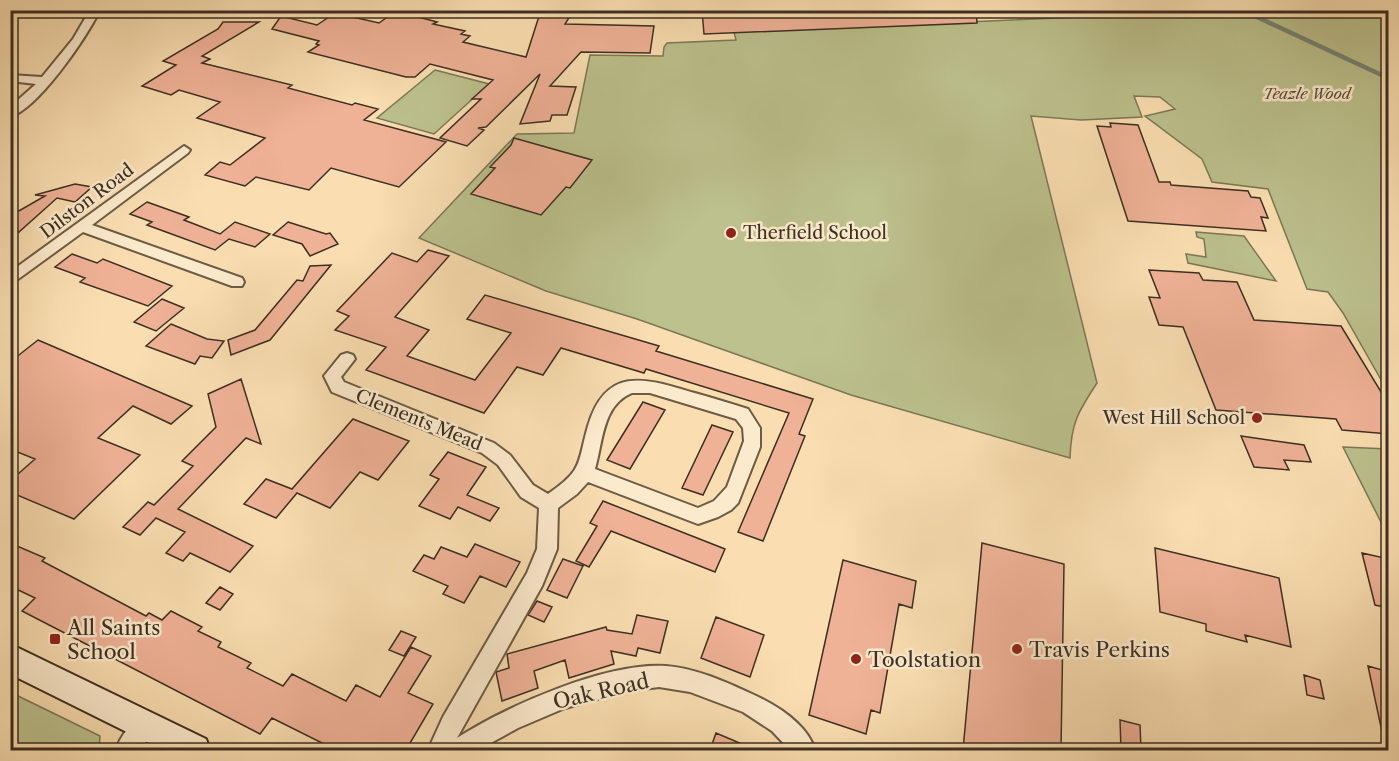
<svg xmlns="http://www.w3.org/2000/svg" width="1399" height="761" font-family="'Libre Caslon Text',serif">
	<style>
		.green { fill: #bcc18d; stroke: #7c7858; stroke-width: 1.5 }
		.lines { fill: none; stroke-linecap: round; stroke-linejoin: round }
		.stream { stroke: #778474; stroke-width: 4.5 }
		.building { fill: #f0b297; stroke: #3c2f22; stroke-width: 1.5 }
		.minor-casing { stroke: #6c5b46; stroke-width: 4 }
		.secondary-casing { stroke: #3c2f22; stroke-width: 4 }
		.minor { fill: #fceacc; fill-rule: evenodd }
		.secondary { fill: #fceacc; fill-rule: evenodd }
		.poi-dot { fill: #8f2418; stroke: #fceacc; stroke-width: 2 }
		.labels { text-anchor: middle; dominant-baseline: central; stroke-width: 5; stroke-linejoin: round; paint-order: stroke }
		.far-park-label { font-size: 15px; font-style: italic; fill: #564c37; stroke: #fceacc }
		.street-label { font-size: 18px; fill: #3c2f22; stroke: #fceacc }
		.poi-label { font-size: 18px; fill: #3c2f22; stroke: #fceacc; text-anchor: start }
		.near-poi-label { font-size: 21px; fill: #3c2f22; stroke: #fceacc; text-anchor: start }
		.near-street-label { font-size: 21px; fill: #3c2f22; stroke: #fceacc }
	</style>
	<rect width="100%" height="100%" fill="#fadeb1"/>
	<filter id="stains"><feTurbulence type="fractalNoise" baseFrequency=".00333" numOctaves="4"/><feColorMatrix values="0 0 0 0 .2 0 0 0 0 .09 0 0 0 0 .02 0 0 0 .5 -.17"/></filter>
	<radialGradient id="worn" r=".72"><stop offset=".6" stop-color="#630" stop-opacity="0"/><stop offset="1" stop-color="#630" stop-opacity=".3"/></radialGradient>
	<path class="green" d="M 1100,11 L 1388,11 L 1388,392 L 1343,313 L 1328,292 L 1307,289 L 1268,189 L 1212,182 L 1202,159 L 1145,116 L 1175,109 L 1160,97 L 1134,96 L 1142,117 L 1081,120 L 1031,116 L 1097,383 C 1078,412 1071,423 1070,458 L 851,395 L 637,319 L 546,291 L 419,238 L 517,134 L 574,133 L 590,55 L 663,56 L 664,47 L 667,43 L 736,40 L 734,32 L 1104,16 Z
		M 435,70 L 489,84 L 434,134 L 377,118 Z
		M 1196,232 L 1244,236 L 1276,281 L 1188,263 L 1186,254 L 1206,257 L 1204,239 L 1197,237 Z
		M 1343,447 L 1388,449 L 1388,538 L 1386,532 Z
		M 10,692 L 100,736 L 99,750 L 11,750 Z"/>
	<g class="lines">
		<path class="stream" d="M 1242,10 L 1388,78"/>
	</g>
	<path class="building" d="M 541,10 L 574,10 L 565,24 L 654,26 L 650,53 L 581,52 L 550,86 L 576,87 L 567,115 L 552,115 L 550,121 L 520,124 L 540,74 L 486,127 L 478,128 L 484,130 L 467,146 L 440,138 L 481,99 L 472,99 L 493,80 L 430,64 L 415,77 L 406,77 L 308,52 L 319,45 L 316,44 L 319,41 L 272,29 L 281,16 L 317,25 L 335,13 L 379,23 L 396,11 L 437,22 L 433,24 L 465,31 L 461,34 L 470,36 L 463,42 L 526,57 Z
		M 702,10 L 976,10 L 977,23 L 704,34 Z
		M 223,22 L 259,22 L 202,56 L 210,59 L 202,63 L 292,85 L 288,88 L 352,105 L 355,103 L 378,109 L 364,120 L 446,142 L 399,187 L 331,168 L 309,190 L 256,177 L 245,186 L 205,175 L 220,162 L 230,165 L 265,138 L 197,118 L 220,102 L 179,90 L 171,95 L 142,86 L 176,65 L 163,61 L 218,29 Z
		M 1110,123 L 1138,125 L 1159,182 L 1170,182 L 1171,185 L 1248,191 L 1251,197 L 1260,198 L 1268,218 L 1261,217 L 1266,231 L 1128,221 L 1097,126 L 1111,127 Z
		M 514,138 L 592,160 L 570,188 L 566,187 L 541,215 L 471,194 L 495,168 L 490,167 L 511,145 Z
		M 75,184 L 92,187 L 75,202 L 57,198 L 10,240 L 10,216 L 45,196 L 35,195 Z
		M 147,202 L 189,217 L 184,220 L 220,234 L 235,222 L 270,234 L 255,247 L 229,239 L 215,250 L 147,225 L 152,222 L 130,214 Z
		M 288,222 L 326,234 L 330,233 L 338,244 L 310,256 L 302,244 L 273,235 Z
		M 428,250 L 449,256 L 395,317 L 429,330 L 407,356 L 475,380 L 511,333 L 467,319 L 485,295 L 659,346 L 656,351 L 813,399 L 799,434 L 805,436 L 763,541 L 738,532 L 789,413 L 646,369 L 644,373 L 561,348 L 543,375 L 517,367 L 484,413 L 366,370 L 386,347 L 335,330 L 349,316 L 337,311 L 392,253 L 417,262 Z
		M 72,254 L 97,263 L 103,259 L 172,286 L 148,306 L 80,282 L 85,278 L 55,267 Z
		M 331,265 L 270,340 L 231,355 L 228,340 L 255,330 L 297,280 L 303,281 L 310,266 Z
		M 1149,270 L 1199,273 L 1203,280 L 1237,282 L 1254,320 L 1341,326 L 1389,405 L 1389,434 L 1342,430 L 1336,419 L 1216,410 L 1183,327 L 1159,325 L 1149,297 L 1160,298 Z
		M 162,299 L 184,308 L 156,331 L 134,322 Z
		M 171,324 L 207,339 L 224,341 L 212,358 L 200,356 L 195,364 L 146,346 Z
		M 38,340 L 192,406 L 171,424 L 133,406 L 98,438 L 140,455 L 74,519 L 10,492 L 10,481 L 35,459 L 10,449 L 10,362 Z
		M 241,379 L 261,444 L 246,438 L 178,509 L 253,546 L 230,572 L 190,553 L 183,561 L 166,553 L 185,532 L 156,518 L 140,535 L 123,527 L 148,502 L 154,505 L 193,466 L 182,461 L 216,427 L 208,394 Z
		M 643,402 L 665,410 L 630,469 L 607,460 Z
		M 353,419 L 409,441 L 378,480 L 360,472 L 330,508 L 297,493 L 276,518 L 244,504 L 266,479 L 292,489 Z
		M 712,425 L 733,432 L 703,495 L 682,488 Z
		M 1241,436 L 1304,445 L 1311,462 L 1284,460 L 1289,470 L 1254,467 Z
		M 448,452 L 486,467 L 467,495 L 499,508 L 490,521 L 458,507 L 450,519 L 419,506 L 439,479 L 430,475 Z
		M 603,501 L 725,549 L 715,572 L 611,531 L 589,567 L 576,561 L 597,526 L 590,523 Z
		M 10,543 L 45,558 L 42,561 L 146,616 L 149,613 L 162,620 L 171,611 L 202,627 L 198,631 L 221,642 L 218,647 L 251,663 L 247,668 L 283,686 L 292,674 L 346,701 L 356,685 L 380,697 L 411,647 L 431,656 L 408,693 L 433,704 L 406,750 L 336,750 L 272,718 L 260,734 L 22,611 L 35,598 L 10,586 Z
		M 982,543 L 1064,564 L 1061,750 L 963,750 Z
		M 475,544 L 520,562 L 506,587 L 480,576 L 464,603 L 443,594 L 448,586 L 413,571 L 424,555 L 434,559 L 441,547 L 467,557 Z
		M 1155,548 L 1279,578 L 1291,647 L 1245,635 L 1247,642 L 1206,631 L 1206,624 L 1160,612 Z
		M 1362,553 L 1389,559 L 1389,608 L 1375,605 Z
		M 563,559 L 583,566 L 567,598 L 547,590 Z
		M 843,560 L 916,581 L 912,608 L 899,604 L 880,713 L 871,710 L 866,734 L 809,715 Z
		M 220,587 L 233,594 L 220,610 L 206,603 Z
		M 537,601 L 552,607 L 544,622 L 528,615 Z
		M 637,615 L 668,621 L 660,653 L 638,648 L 636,656 L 611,651 L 614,664 L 569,678 L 565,660 L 534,671 L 538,688 L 502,701 L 496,672 L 509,668 L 507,654 L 606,627 L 607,630 L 632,634 Z
		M 716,617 L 764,635 L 750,677 L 701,658 Z
		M 401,631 L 416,637 L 404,656 L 389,650 Z
		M 1368,666 L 1389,672 L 1389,731 L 1382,732 Z
		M 1304,675 L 1320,680 L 1324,699 L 1307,695 Z
		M 1120,720 L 1140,725 L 1141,750 L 1121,750 Z
		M 716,733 L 756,750 L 710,750 Z"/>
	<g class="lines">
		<g class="minor-casing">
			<path id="minor" d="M 90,10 L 100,10 C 86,38 39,108 10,117 L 10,107 L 36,84 L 10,81 L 10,75 L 42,77 L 73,39 Z
				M 184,146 L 190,150 L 188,153 L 92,225 L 242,278 L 244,282 L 242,286 L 232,286 L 83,232 L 10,285 L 10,272 Z
				M 347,353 L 353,355 L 355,359 L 341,377 L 344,382 L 494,443 L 510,455 L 533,485 L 548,494 C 584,469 577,464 588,426 C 606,366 644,378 691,392 C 710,397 729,403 748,409 L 760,428 L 760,447 L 738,503 L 731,510 L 718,517 L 698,524 L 588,482 L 577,494 L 558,508 L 557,549 L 542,586 L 457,738 C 507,706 606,662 666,666 C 695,668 726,682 752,694 C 776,705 807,724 815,750 L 790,750 L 772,731 L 743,712 L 690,692 L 659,687 L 627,691 L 565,708 L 518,728 L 478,750 L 428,750 L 443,717 L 527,573 L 537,549 L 539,508 L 521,497 L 498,465 L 482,453 L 332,392 L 324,376 L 341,355 ZM 632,393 L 650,393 L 736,419 L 743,428 L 744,441 L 727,487 L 714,501 L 698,508 L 595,469 C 603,442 602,405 632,393 Z
				M 145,715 L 153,718 L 156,726 L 141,750 L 116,750 C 120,737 132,720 145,715 Z"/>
		</g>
		<g class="secondary-casing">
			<path id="secondary" d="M 10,644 L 206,739 L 210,750 L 163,750 L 10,674 Z"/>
		</g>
		<use href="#minor" class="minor"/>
		<use href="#secondary" class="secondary"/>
	</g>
	<g class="poi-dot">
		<circle cx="731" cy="233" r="6"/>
		<circle cx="1257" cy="418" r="6"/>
		<rect x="49" y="633" width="12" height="12" rx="3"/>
		<circle cx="1017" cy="649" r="6"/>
		<circle cx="856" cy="659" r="6"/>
	</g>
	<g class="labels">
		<g class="far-park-label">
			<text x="1307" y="93">Teazle Wood</text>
		</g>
		<g class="street-label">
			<text transform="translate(87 201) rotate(-37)">Dilston Road</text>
			<text transform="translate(419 420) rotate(22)">Clements Mead</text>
		</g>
		<g class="poi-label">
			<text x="743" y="233">Therfield School</text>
			<text x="1245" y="418" text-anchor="end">West Hill School</text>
		</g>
		<g class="near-poi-label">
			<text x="67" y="627">All Saints<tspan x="67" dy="24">School</tspan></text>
			<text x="1029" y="649">Travis Perkins</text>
			<text x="868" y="659">Toolstation</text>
		</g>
		<g class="near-street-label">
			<text transform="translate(601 691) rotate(-13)">Oak Road</text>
		</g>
	</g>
	<rect width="1399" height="761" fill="none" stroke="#fadeb1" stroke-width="36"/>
	<rect x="12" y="12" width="1375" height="737" fill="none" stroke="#3c2f22" stroke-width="3"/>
	<rect x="18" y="18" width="1363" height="725" fill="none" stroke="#3c2f22" stroke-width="1.5"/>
	<rect width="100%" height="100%" filter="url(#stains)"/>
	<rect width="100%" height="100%" fill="url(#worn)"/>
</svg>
